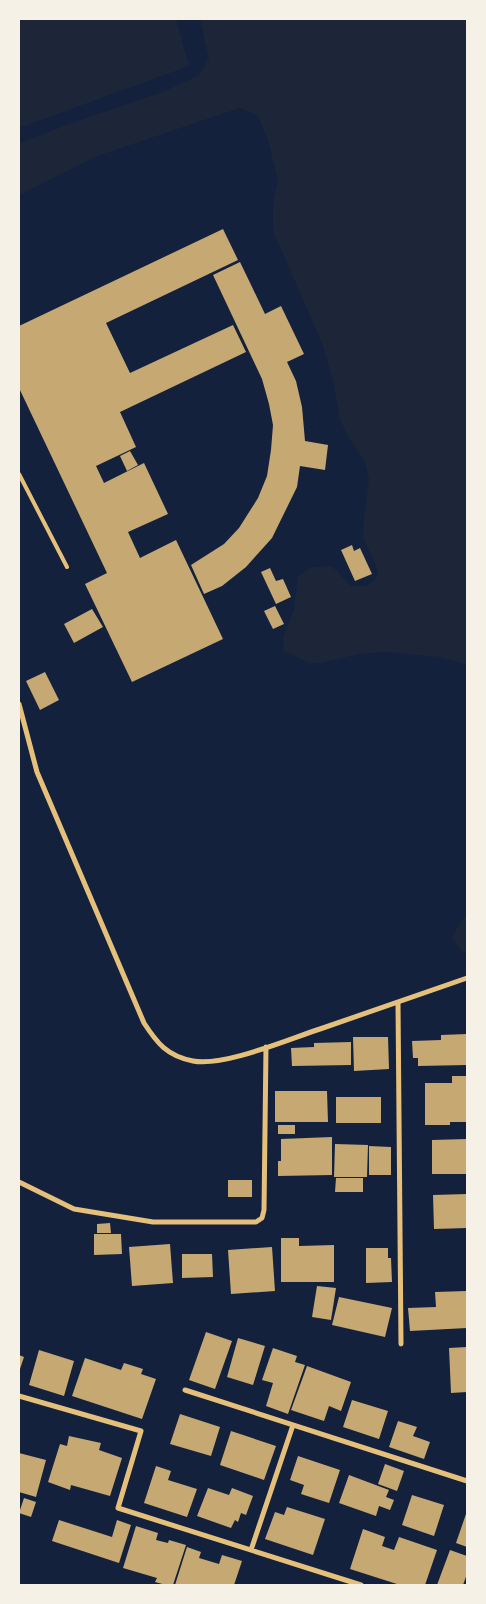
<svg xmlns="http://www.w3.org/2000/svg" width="486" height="1604" font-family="Lato,sans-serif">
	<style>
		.green { fill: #1d2539 }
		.building { fill: #c6a872 }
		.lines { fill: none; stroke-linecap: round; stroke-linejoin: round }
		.service { stroke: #e5c07b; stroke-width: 4 }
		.minor { stroke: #e5c07b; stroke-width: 5 }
	</style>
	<rect width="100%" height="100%" fill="#14213d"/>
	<path class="green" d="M 19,19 L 176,19 L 189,66 L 19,128 Z
		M 200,19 L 467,19 L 467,664 L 439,657 L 386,652 L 359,654 L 320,663 L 309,663 L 284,651 L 283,637 L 294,610 L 298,577 L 311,567 L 332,566 L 351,586 L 367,586 L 376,579 L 378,570 L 364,539 L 363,528 L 369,479 L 365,462 L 346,433 L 339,416 L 333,380 L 322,343 L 273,231 L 273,203 L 278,180 L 268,140 L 258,116 L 240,108 L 97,156 L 19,195 L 19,144 L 64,126 L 165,91 L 198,76 L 209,59 Z
		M 467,916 L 467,951 L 462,952 L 452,938 L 461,921 Z"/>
	<path class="building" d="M 223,229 L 238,260 L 106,323 L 130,373 L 233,325 L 246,352 L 120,412 L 136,447 L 96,466 L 104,483 L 144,463 L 168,514 L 128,532 L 140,558 L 176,540 L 223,639 L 132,682 L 85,584 L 107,573 L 19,388 L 19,326 Z
		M 240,262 L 265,314 L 281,306 L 304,354 L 287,362 L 296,381 L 302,407 L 305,441 L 328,445 L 325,470 L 300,466 L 297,487 L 272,538 L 246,567 L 222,586 L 204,594 L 191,565 L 224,544 L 239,528 L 258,498 L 267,476 L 271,450 L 273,425 L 269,404 L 262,379 L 213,275 Z
		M 130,451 L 138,465 L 127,471 L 120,456 Z
		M 352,545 L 354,551 L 360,548 L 372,574 L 355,581 L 341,550 Z
		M 270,568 L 276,581 L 283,579 L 291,597 L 276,604 L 261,572 Z
		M 275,606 L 284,624 L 273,629 L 264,611 Z
		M 92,609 L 103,627 L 74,643 L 64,624 Z
		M 45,672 L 59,700 L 40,710 L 26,681 Z
		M 467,1034 L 467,1065 L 418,1066 L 418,1058 L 413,1058 L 412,1041 L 441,1040 L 441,1035 Z
		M 353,1037 L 388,1037 L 389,1069 L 354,1071 Z
		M 351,1042 L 351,1065 L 292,1066 L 291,1048 L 314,1047 L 314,1043 Z
		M 452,1076 L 467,1076 L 467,1122 L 450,1122 L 450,1125 L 425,1125 L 425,1083 L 452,1083 Z
		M 275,1091 L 327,1091 L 328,1122 L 275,1122 Z
		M 336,1097 L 381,1097 L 381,1123 L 336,1123 Z
		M 278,1125 L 295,1125 L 295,1134 L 278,1134 Z
		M 332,1137 L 332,1175 L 278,1176 L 278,1161 L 281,1161 L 281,1139 Z
		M 467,1139 L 467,1174 L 432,1174 L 432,1140 Z
		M 335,1144 L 368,1145 L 367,1177 L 334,1177 Z
		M 369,1146 L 391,1147 L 391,1175 L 369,1175 Z
		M 336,1178 L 363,1178 L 363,1192 L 335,1192 Z
		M 228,1180 L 252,1180 L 252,1197 L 228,1197 Z
		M 467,1194 L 467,1228 L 434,1229 L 433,1195 Z
		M 110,1223 L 111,1233 L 97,1233 L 97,1224 Z
		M 94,1234 L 121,1234 L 122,1254 L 94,1255 Z
		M 281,1238 L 299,1238 L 299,1246 L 334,1245 L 334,1282 L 281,1282 Z
		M 170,1244 L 173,1283 L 132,1286 L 129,1247 Z
		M 272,1247 L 275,1291 L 231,1294 L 228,1250 Z
		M 366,1248 L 388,1248 L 388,1258 L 391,1258 L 392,1282 L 366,1283 Z
		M 182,1254 L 212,1254 L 213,1277 L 182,1278 Z
		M 317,1286 L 336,1288 L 331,1320 L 312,1317 Z
		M 467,1291 L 467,1328 L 410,1331 L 408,1308 L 436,1307 L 435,1292 Z
		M 339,1297 L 392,1308 L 385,1337 L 332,1325 Z
		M 206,1332 L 232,1341 L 215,1389 L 189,1380 Z
		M 238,1338 L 265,1346 L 253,1385 L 227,1377 Z
		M 467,1347 L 467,1392 L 451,1393 L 449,1348 Z
		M 273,1348 L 297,1356 L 295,1362 L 305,1365 L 288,1414 L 266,1406 L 273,1383 L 262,1380 Z
		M 39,1350 L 74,1361 L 64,1396 L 29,1385 Z
		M 19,1355 L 24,1357 L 19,1372 Z
		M 85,1358 L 121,1370 L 124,1363 L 143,1369 L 141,1374 L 156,1379 L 142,1419 L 72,1396 Z
		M 307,1366 L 351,1382 L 341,1411 L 329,1406 L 324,1421 L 291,1410 Z
		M 352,1400 L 388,1411 L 379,1439 L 343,1427 Z
		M 180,1414 L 220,1427 L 211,1456 L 170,1444 Z
		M 398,1421 L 417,1427 L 413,1436 L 430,1442 L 424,1459 L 389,1447 Z
		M 231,1431 L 276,1446 L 264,1480 L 220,1465 Z
		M 69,1436 L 101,1443 L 99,1450 L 122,1458 L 110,1496 L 71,1485 L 70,1490 L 48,1482 L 60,1444 L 67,1446 Z
		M 19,1453 L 46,1460 L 36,1497 L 19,1492 Z
		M 298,1456 L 340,1470 L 329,1503 L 301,1494 L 304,1485 L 290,1480 Z
		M 385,1464 L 404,1471 L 397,1491 L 378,1484 Z
		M 156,1466 L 171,1471 L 168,1480 L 197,1489 L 187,1517 L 144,1503 Z
		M 349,1475 L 389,1490 L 386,1497 L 394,1500 L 390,1510 L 379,1506 L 376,1516 L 339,1503 Z
		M 208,1488 L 229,1495 L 232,1488 L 253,1496 L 246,1515 L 241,1513 L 238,1522 L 235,1520 L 231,1528 L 197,1516 Z
		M 412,1495 L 444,1505 L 434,1536 L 402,1525 Z
		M 24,1498 L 36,1502 L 31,1517 L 19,1513 Z
		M 287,1507 L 325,1519 L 313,1555 L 265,1539 L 275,1512 L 284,1515 Z
		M 467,1511 L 467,1547 L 456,1543 Z
		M 59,1520 L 112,1537 L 117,1520 L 131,1525 L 119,1563 L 52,1541 Z
		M 136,1526 L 158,1533 L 156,1540 L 168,1543 L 169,1540 L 186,1545 L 173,1585 L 166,1585 L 155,1582 L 157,1578 L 123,1568 Z
		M 363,1529 L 385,1537 L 382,1546 L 394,1550 L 399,1537 L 437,1550 L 425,1585 L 400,1585 L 350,1569 Z
		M 187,1547 L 201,1552 L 199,1558 L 219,1564 L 222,1555 L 242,1561 L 234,1585 L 175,1585 Z
		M 450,1550 L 467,1556 L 467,1574 L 463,1585 L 437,1585 Z"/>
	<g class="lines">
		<path class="service" d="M 19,474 L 67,567"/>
		<path class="minor" d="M 19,704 L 37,772 L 144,1023 C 157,1043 167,1056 193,1061 C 224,1067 289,1039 320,1029 C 369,1012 418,995 467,978
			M 398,1002 L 401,1344
			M 19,1182 L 74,1209 L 153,1222 L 256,1222 L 262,1218 L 264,1210 L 266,1047
			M 185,1390 L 467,1481
			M 19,1396 L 141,1431 L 118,1508 L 361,1585
			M 251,1550 L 293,1425"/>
	</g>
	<rect width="486" height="1604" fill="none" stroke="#f6f1e7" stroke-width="40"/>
</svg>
